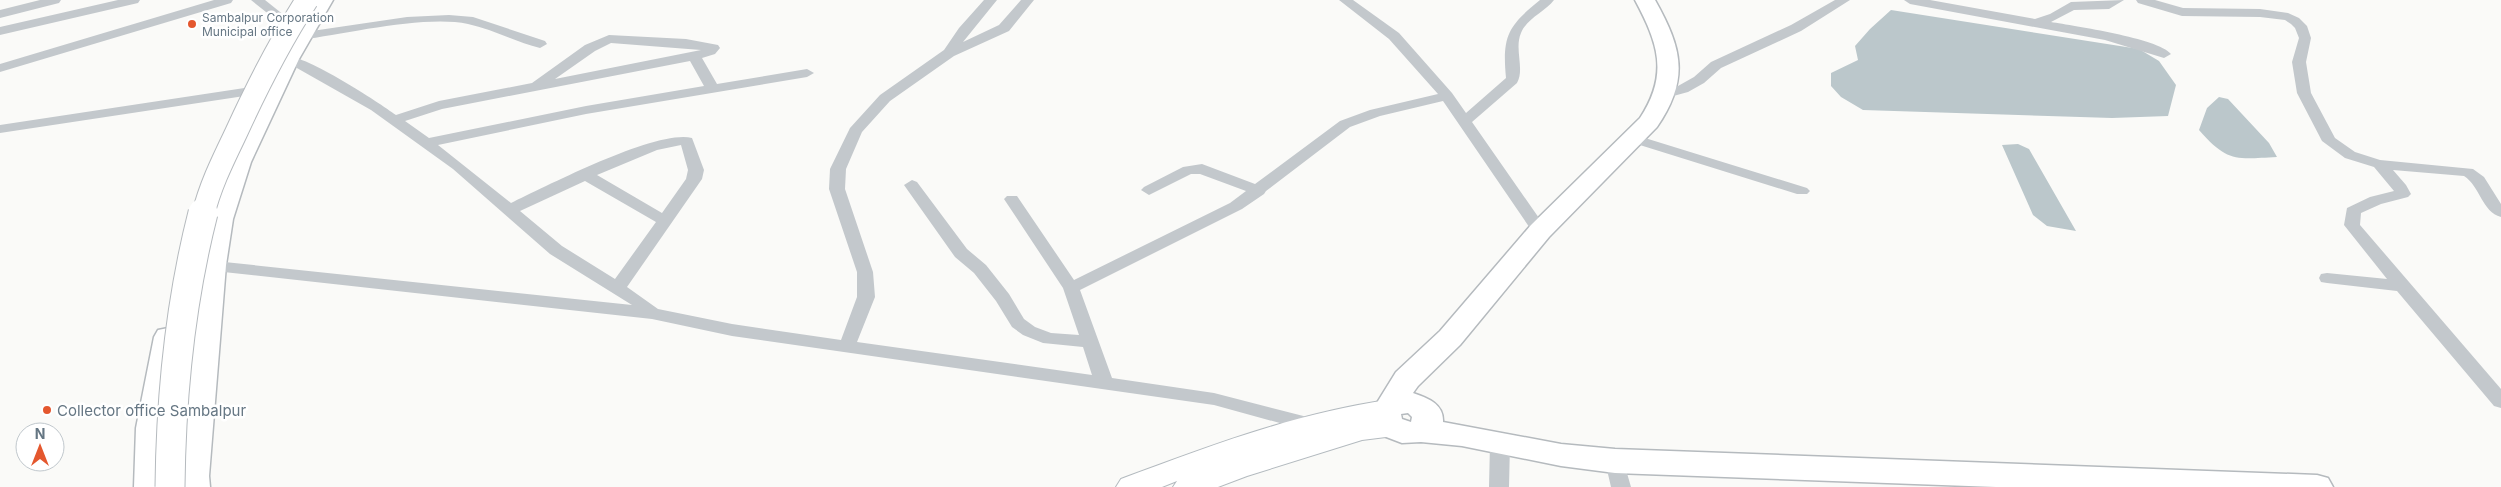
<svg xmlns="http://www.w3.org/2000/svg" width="2501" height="487" font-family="Inter,sans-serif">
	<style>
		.water { fill: #bbc7cb }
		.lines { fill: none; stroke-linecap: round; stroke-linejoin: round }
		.secondary-casing { stroke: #b3babf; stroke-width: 2 }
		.primary-casing { stroke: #b5babe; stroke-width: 3 }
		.minor { fill: #c3c8cc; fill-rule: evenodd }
		.secondary { fill: #fff; fill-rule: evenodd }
		.primary { fill: #fff; fill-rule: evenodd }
		.primary-bridge-far1-casing { stroke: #b5babe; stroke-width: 24; stroke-linecap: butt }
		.primary-bridge-casing { stroke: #b5babe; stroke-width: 31; stroke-linecap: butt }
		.primary-bridge-far1 { stroke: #fff; stroke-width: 22 }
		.primary-bridge { stroke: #fff; stroke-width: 29 }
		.poi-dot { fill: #e4572e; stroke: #fff; stroke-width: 2 }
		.labels { text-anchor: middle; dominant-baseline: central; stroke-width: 5; stroke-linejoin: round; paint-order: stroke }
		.far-poi-label { font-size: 12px; fill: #657683; stroke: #fff; text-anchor: start }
		.poi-label { font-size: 15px; fill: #657683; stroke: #fff; text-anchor: start }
	</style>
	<rect width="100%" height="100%" fill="#fafaf8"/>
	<path class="water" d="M 1891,10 L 2139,49 L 2159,61 L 2176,85 L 2168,116 L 2112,118 L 1863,110 L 1841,97 L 1831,86 L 1831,73 L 1858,60 L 1855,46 L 1870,29 Z
		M 2219,97 L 2228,99 L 2269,143 L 2277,157 C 2236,159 2228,163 2199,130 L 2207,108 Z
		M 2018,144 L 2029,149 L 2076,231 L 2047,226 L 2033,215 L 2002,145 Z"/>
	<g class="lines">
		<g class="secondary-casing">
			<path id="secondary" d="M 1388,400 L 1398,403 L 1402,410 L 1398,417 L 1393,418 L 1402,421 L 1406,428 L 1402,435 L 1362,440 L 1247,476 L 1218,487 L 1173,487 L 1177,481 L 1162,487 L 1116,487 L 1121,479 C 1207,447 1296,413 1388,400 Z"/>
		</g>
		<g class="primary-casing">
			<path id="primary" d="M 313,0 L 333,0 L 299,59 L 251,162 L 233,219 L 226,265 L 209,476 L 210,487 L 178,487 L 177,476 L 200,265 L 207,219 L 227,162 L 277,59 Z
				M 1635,0 L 1655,0 C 1682,48 1690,79 1657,127 L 1549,237 L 1460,345 L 1418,386 L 1413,393 C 1428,398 1444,404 1443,422 L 1561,444 L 1615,449 L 2317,475 L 2328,478 L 2333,487 L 1996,487 L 1615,473 L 1561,466 L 1462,446 L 1421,442 L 1402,443 L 1381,435 L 1373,424 L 1370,414 L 1396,372 L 1440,331 L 1531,225 L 1640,118 C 1669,74 1658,43 1635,0 ZM 1408,413 L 1412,417 L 1411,422 L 1402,419 L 1401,414 Z
				M 168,328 L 178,330 L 182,337 L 166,428 L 166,487 L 134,487 L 136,428 L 154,337 L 158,330 Z"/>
		</g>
		<path class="minor" d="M 40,0 L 61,0 L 59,3 L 0,18 L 0,10 Z
			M 118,0 L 140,0 L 138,3 L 0,35 L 0,27 Z
			M 214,0 L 233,0 L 231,3 L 0,72 L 0,64 Z
			M 251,0 L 265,0 L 305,32 L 407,17 L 449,15 L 473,17 L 545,41 L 547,44 L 540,48 C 516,42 492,29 468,24 C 424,15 346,34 301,40 L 296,39 L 295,35 Z
			M 984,0 L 997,0 L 963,42 L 999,25 L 1021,0 L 1034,0 L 1009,31 L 954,56 L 890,101 L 862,132 L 846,169 L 845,189 L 873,272 L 875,297 L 857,342 L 1092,375 L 1083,347 L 1043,343 L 1023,335 L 1012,327 L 996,301 L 974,273 L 955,257 L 904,185 L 912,180 L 917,182 L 967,249 L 986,265 L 1009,294 L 1024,319 L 1035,327 L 1051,333 L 1079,335 L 1063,288 L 1004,199 L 1007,196 L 1017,196 L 1074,280 L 1230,203 L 1246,191 L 1200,174 L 1191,174 L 1149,195 L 1141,190 L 1144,187 L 1183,167 L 1202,164 L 1255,184 L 1340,121 L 1370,110 L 1438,94 L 1389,39 L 1339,0 L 1353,0 L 1399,33 L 1452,93 L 1466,113 L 1506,78 C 1502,36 1508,26 1540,0 L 1554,0 C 1545,12 1527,18 1521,33 C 1514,49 1525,69 1517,83 L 1472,122 L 1548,231 L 1540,236 L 1534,234 L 1443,101 L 1380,116 L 1350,127 L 1266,191 L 1264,194 L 1242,209 L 1080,290 L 1112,378 L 1214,393 L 1323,421 L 1326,426 L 1323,431 L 1316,433 L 1214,405 L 732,336 L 652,319 L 205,270 L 199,269 L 197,265 L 199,261 L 205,260 L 632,305 L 550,254 L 453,169 L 371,110 L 281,59 L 283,56 C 302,52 378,102 396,115 L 439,101 L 532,83 L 585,45 L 609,35 L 686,39 L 718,45 L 720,48 L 715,54 L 702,58 L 717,84 L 807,69 L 814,73 L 807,77 L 586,114 L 438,145 L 511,203 C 547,186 657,129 692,138 L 704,170 L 702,179 L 627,287 L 658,309 L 732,324 L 841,340 L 857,297 L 857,272 L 829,189 L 830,169 L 850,128 L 880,95 L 944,50 L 959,28 ZM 611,43 L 701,50 L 555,79 L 595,51 ZM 690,61 L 704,86 L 586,106 L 429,138 L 405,121 L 442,109 ZM 681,145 L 688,170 L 686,179 L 662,213 L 597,175 L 657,150 ZM 585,181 L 656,222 L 615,279 L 562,246 L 520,211 Z
			M 1835,0 L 1850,0 L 1801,31 L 1721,68 L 1704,83 L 1688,92 L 1666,98 L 1659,94 L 1661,91 L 1678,86 L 1694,77 L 1711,62 L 1791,25 Z
			M 1904,0 L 1930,0 L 2035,19 L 2050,14 L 2071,2 L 2124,0 L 2109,9 L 2074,10 L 2051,22 C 2074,26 2158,38 2171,54 L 2164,58 L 2105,40 L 1910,4 Z
			M 2136,0 L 2155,0 L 2183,8 L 2260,9 L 2288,13 L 2299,18 L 2307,26 L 2311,38 L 2306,62 L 2311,93 L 2335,138 L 2355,152 L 2380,160 L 2473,169 L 2484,177 L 2501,204 L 2501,217 C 2482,212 2480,186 2464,176 L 2393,170 L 2406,185 L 2411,194 L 2408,197 L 2381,204 L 2361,213 L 2360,225 L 2501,389 L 2501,408 L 2494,406 L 2397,291 L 2327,283 L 2321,282 L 2319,278 L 2321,274 L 2327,273 L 2387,279 L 2344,225 L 2347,208 L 2370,197 L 2394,191 L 2374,167 L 2345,158 L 2322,141 L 2297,93 L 2292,62 L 2299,38 L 2295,28 L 2291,24 L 2285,20 L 2260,17 L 2182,16 L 2138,3 Z
			M 265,85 L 270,86 L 272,89 L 270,92 L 0,133 L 0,125 Z
			M 1632,134 L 1807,188 L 1810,191 L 1807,194 L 1797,194 L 1627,141 L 1625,138 Z
			M 1500,437 L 1507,439 L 1510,444 L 1509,487 L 1489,487 L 1490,444 L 1493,439 Z
			M 1615,454 L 1622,456 L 1631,487 L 1611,487 L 1605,461 L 1608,456 Z"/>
		<use href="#secondary" class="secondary"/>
		<use href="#primary" class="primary"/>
		<g class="primary-bridge-far1-casing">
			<path id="primary-bridge-far1" d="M 203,215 C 210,186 223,160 236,133 C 257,87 280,42 307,0"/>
		</g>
		<g class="primary-bridge-casing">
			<path id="primary-bridge" d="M 170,487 C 171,395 180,303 203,213"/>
		</g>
		<use href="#primary-bridge-far1" class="primary-bridge-far1"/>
		<use href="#primary-bridge" class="primary-bridge"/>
	</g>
	<g class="poi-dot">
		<circle cx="192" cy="24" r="5"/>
		<circle cx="47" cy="410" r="5"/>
	</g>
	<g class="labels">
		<g class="far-poi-label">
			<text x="202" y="17">Sambalpur Corporation<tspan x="202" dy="14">Municipal office</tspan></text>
		</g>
		<g class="poi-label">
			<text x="57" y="410">Collector office Sambalpur</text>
		</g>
	</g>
	<g transform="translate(40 447)"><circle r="24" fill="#ffffff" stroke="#c1c8cd"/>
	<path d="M0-4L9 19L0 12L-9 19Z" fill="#e4572e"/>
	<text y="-8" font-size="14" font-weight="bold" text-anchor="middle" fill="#657683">N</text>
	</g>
</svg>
